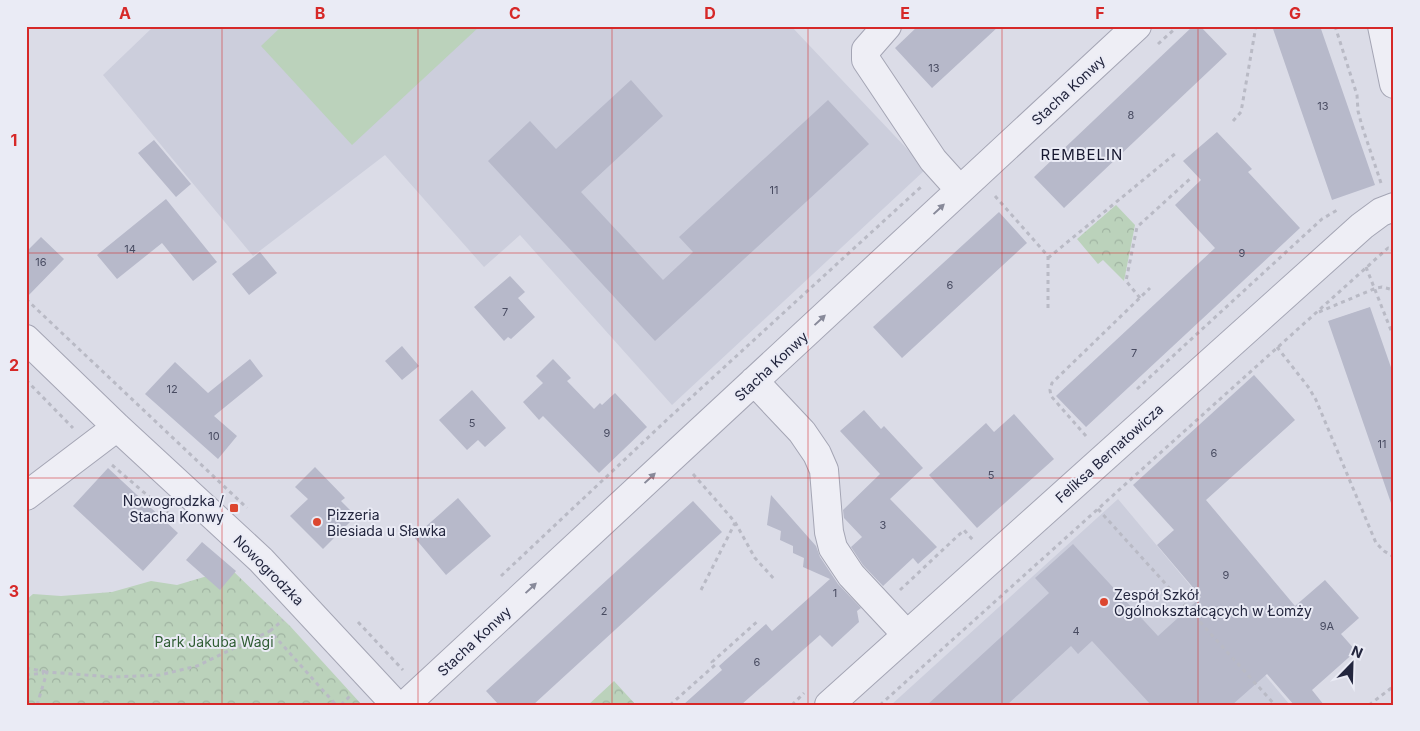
<svg xmlns="http://www.w3.org/2000/svg" width="1420" height="731" font-family="Inter,sans-serif">
	<style>
		.built { fill: #cccedc }
		.park { fill: url(#park-crowns) }
		.garden { fill: #bbd2bb }
		.building { fill: #b7b9ca }
		.lines { fill: none; stroke-linecap: round; stroke-linejoin: round }
		.minor-casing { stroke: #a4a5b4; stroke-width: 30 }
		.path { stroke: #b9bac5; stroke-width: 3; stroke-dasharray: 4 4; stroke-linecap: butt }
		.minor { stroke: #eeeef5; stroke-width: 28 }
		.oneway { fill: #888a9a }
		.grid { fill: none; stroke: #d62828; stroke-width: 1; stroke-opacity: 0.55 }
		.poi-dot { fill: #dc462f; stroke: #eaebf5; stroke-width: 2 }
		.labels { text-anchor: middle; dominant-baseline: central; stroke-width: 4; stroke-linejoin: round; paint-order: stroke }
		.number-label { font-size: 11px; fill: #484b61 }
		.street-label { font-size: 14px; fill: #23263e; stroke: #eaebf5 }
		.poi-label { font-size: 14px; fill: #23263e; stroke: #eaebf5; text-anchor: start }
		.park-label { font-size: 14px; fill: #2f5c33; stroke: #eaebf5 }
		.neighbourhood-label { font-size: 15px; letter-spacing: 1px; fill: #16172f; stroke: #eaebf5 }
		.neatline { fill: none; stroke: #d62828; stroke-width: 2 }
		.grid-label { font-size: 16px; text-anchor: middle; font-weight: bold; fill: #d62828 }
	</style>
	<defs>
		<pattern id="park-crowns" width="20" height="18" patternUnits="userSpaceOnUse" patternTransform="scale(1.25)"><rect width="20" height="18" fill="#bbd2bb"/><path d="M2 6a3 3 0 1 1 6 0M12 15a3 3 0 1 1 6 0" fill="none" stroke="#a0b4a2"/></pattern>
	</defs>
	<rect width="100%" height="100%" fill="#dbdce7"/>
	<path class="built" d="M 154,26 L 791,26 L 926,169 L 672,405 L 520,235 L 484,267 L 385,155 L 253,256 L 103,75 Z
		M 1118,499 L 1290,705 L 891,705 Z"/>
	<path class="park" d="M 1116,205 L 1135,225 L 1124,281 L 1103,260 L 1098,264 L 1077,239 Z
		M 231,569 L 290,626 L 362,705 L 26,705 L 26,600 L 33,594 L 61,596 L 112,592 L 151,581 L 177,585 Z
		M 614,681 L 636,705 L 588,705 Z"/>
	<path class="garden" d="M 282,26 L 480,26 L 352,145 L 261,46 Z"/>
	<path class="building" d="M 918,26 L 999,26 L 932,88 L 895,48 Z
		M 1193,26 L 1200,26 L 1227,54 L 1064,208 L 1034,177 Z
		M 1272,26 L 1320,26 L 1375,185 L 1332,200 Z
		M 631,80 L 663,116 L 581,192 L 663,280 L 693,252 L 679,237 L 828,100 L 869,144 L 655,341 L 488,161 L 530,121 L 556,149 Z
		M 1217,132 L 1252,169 L 1248,172 L 1300,228 L 1086,427 L 1056,396 L 1215,248 L 1175,205 L 1201,180 L 1183,161 Z
		M 154,140 L 191,184 L 176,197 L 138,153 Z
		M 166,199 L 217,262 L 193,281 L 162,243 L 117,279 L 97,255 Z
		M 999,212 L 1027,243 L 902,358 L 873,327 Z
		M 41,237 L 64,259 L 26,298 L 26,252 Z
		M 260,252 L 277,273 L 249,295 L 232,274 Z
		M 510,276 L 525,292 L 518,298 L 535,317 L 511,339 L 508,337 L 504,341 L 474,307 Z
		M 1370,307 L 1394,376 L 1394,503 L 1391,503 L 1328,321 Z
		M 402,346 L 419,366 L 402,380 L 385,361 Z
		M 250,359 L 263,376 L 214,416 L 237,436 L 218,459 L 145,394 L 175,362 L 208,393 Z
		M 553,359 L 571,378 L 567,381 L 594,409 L 600,403 L 602,405 L 615,393 L 647,427 L 599,473 L 543,416 L 539,420 L 523,402 L 543,383 L 536,376 Z
		M 1254,375 L 1295,420 L 1206,500 L 1295,606 L 1325,580 L 1359,618 L 1341,634 L 1356,651 L 1312,690 L 1324,705 L 1294,705 L 1267,674 L 1232,705 L 1151,705 L 1092,641 L 1078,654 L 1071,646 L 1007,705 L 927,705 L 1049,593 L 1035,578 L 1073,544 L 1158,636 L 1201,597 L 1157,545 L 1174,530 L 1133,485 Z
		M 472,390 L 506,428 L 485,447 L 478,440 L 467,450 L 439,420 Z
		M 864,410 L 881,429 L 884,426 L 923,468 L 890,499 L 937,547 L 918,564 L 913,558 L 883,586 L 863,565 L 851,547 L 862,537 L 844,518 L 843,510 L 880,474 L 840,431 Z
		M 1014,414 L 1054,459 L 977,528 L 929,475 L 986,423 L 994,432 Z
		M 315,467 L 345,498 L 341,501 L 356,516 L 323,549 L 290,516 L 308,499 L 295,487 Z
		M 108,468 L 178,533 L 143,571 L 73,506 Z
		M 771,495 L 816,546 L 820,557 L 838,584 L 861,608 L 857,611 L 859,622 L 832,647 L 820,635 L 741,705 L 683,705 L 722,670 L 719,666 L 766,624 L 772,631 L 830,579 L 803,567 L 804,558 L 793,553 L 793,546 L 780,540 L 781,531 L 767,525 Z
		M 458,498 L 491,536 L 446,575 L 414,537 Z
		M 693,501 L 722,532 L 533,705 L 499,705 L 486,691 Z
		M 202,542 L 236,571 L 220,590 L 186,560 Z"/>
	<g class="lines">
		<g class="minor-casing">
			<path id="minor" d="M 887,26 L 866,50 L 866,60 L 933,160 L 960,190
				M 1382,26 L 1394,84
				M 26,339 L 117,427 L 261,560 L 396,705
				M 754,381 L 802,432 L 817,454 L 824,470 L 829,532 L 833,548 L 851,575 L 907,635
				M 26,496 L 117,427
				M 405,705 L 1137,26
				M 829,705 L 1362,226 L 1381,212 L 1394,207"/>
		</g>
		<path class="path" d="M 1335,26 L 1357,95 L 1358,111 L 1362,126 L 1381,183
			M 1158,44 L 1178,26
			M 1233,121 L 1241,112 L 1256,26
			M 995,196 L 1048,256 L 1048,308
			M 1048,258 L 1176,153
			M 1366,267 L 1394,338
			M 1140,298 L 1126,281 L 1137,227 L 1192,177
			M 26,299 L 247,508
			M 1319,312 L 1376,288 L 1382,287 L 1394,290
			M 1277,347 L 1309,388 L 1316,400 L 1376,543 L 1384,551 L 1394,557
			M 26,380 L 73,428
			M 1137,389 L 1322,219 L 1339,209
			M 1086,436 L 1051,396 L 1050,390 L 1052,383 L 1150,288
			M 112,465 L 168,513
			M 693,474 L 735,522 L 755,558 L 775,580
			M 1098,509 L 1275,705
			M 501,576 L 672,415 L 922,186
			M 701,590 L 735,523
			M 900,590 L 964,530 L 973,540
			M 358,622 L 403,670
			M 270,631 L 283,620
			M 26,668 L 47,672
			M 26,675 L 44,673
			M 37,705 L 47,672 L 112,677 L 160,675 L 197,666 L 270,631 L 336,705
			M 341,705 L 351,695
			M 670,705 L 715,665 L 712,662 L 759,620
			M 792,705 L 804,693
			M 880,705 L 1388,248 L 1392,249 L 1394,259
			M 1369,705 L 1394,686"/>
		<use href="#minor" class="minor"/>
	</g>
	<defs><path id="oneway-solid" d="M-6-.8H1V-3.2L6.5 0L1 3.2V.8H-6Z" transform="scale(1.25)"/></defs>
	<g class="oneway">
		<use href="#oneway-solid" transform="translate(939 209) rotate(-43)"/>
		<use href="#oneway-solid" transform="translate(820 320) rotate(-43)"/>
		<use href="#oneway-solid" transform="translate(650 478) rotate(-43)"/>
		<use href="#oneway-solid" transform="translate(531 588) rotate(-43)"/>
	</g>
	<path class="grid" d="M 222,26 L 222,705M 418,26 L 418,705M 612,26 L 612,705M 808,26 L 808,705M 1002,26 L 1002,705M 1198,26 L 1198,705M 26,253 L 1394,253M 26,478 L 1394,478"/>
	<g class="poi-dot">
		<rect x="229" y="503" width="10" height="10" rx="2.5"/>
		<circle cx="317" cy="522" r="5"/>
		<circle cx="1104" cy="602" r="5"/>
	</g>
	<g class="labels">
		<g class="number-label">
			<text x="934" y="68">13</text>
			<text x="1323" y="106">13</text>
			<text x="1131" y="115">8</text>
			<text x="774" y="190">11</text>
			<text x="130" y="249">14</text>
			<text x="1242" y="253">9</text>
			<text x="41" y="262">16</text>
			<text x="950" y="285">6</text>
			<text x="505" y="312">7</text>
			<text x="1134" y="353">7</text>
			<text x="172" y="389">12</text>
			<text x="472" y="423">5</text>
			<text x="607" y="433">9</text>
			<text x="214" y="436">10</text>
			<text x="1382" y="444">11</text>
			<text x="1214" y="453">6</text>
			<text x="991" y="475">5</text>
			<text x="883" y="525">3</text>
			<text x="1226" y="575">9</text>
			<text x="835" y="593">1</text>
			<text x="604" y="611">2</text>
			<text x="1327" y="626">9A</text>
			<text x="1076" y="631">4</text>
			<text x="757" y="662">6</text>
		</g>
		<g class="street-label">
			<text transform="translate(1068 90) rotate(-43)">Stacha Konwy</text>
			<text transform="translate(771 366) rotate(-43)">Stacha Konwy</text>
			<text transform="translate(1109 453) rotate(-42)">Feliksa Bernatowicza</text>
			<text transform="translate(269 570) rotate(45)">Nowogrodzka</text>
			<text transform="translate(474 641) rotate(-43)">Stacha Konwy</text>
		</g>
		<g class="poi-label">
			<text x="224" y="500" text-anchor="end">Nowogrodzka /<tspan x="224" dy="16">Stacha Konwy</tspan></text>
			<text x="327" y="514">Pizzeria<tspan x="327" dy="16">Biesiada u Sławka</tspan></text>
			<text x="1114" y="594">Zespół Szkół<tspan x="1114" dy="16">Ogólnokształcących w Łomży</tspan></text>
		</g>
		<g class="park-label">
			<text x="214" y="641">Park Jakuba Wagi</text>
		</g>
		<g class="neighbourhood-label">
			<text x="1082" y="154">REMBELIN</text>
		</g>
	</g>
	<rect width="1420" height="731" fill="none" stroke="#eaebf5" stroke-width="55"/>
	<g transform="translate(1352 664) rotate(23)" stroke="#eaebf5" stroke-width="4" paint-order="stroke">
	<path d="M0-4L9 19L0 12L-9 19Z" fill="#23263e"/>
	<text y="-8" font-size="14" font-weight="bold" text-anchor="middle" fill="#23263e">N</text>
	</g>
	<rect x="28" y="28" width="1364" height="676" class="neatline"/>
	<g class="grid-label">
		<text x="125" y="19">A</text>
		<text x="320" y="19">B</text>
		<text x="515" y="19">C</text>
		<text x="710" y="19">D</text>
		<text x="905" y="19">E</text>
		<text x="1100" y="19">F</text>
		<text x="1295" y="19">G</text>
		<text x="14" y="146">1</text>
		<text x="14" y="371">2</text>
		<text x="14" y="597">3</text>
	</g>
</svg>
